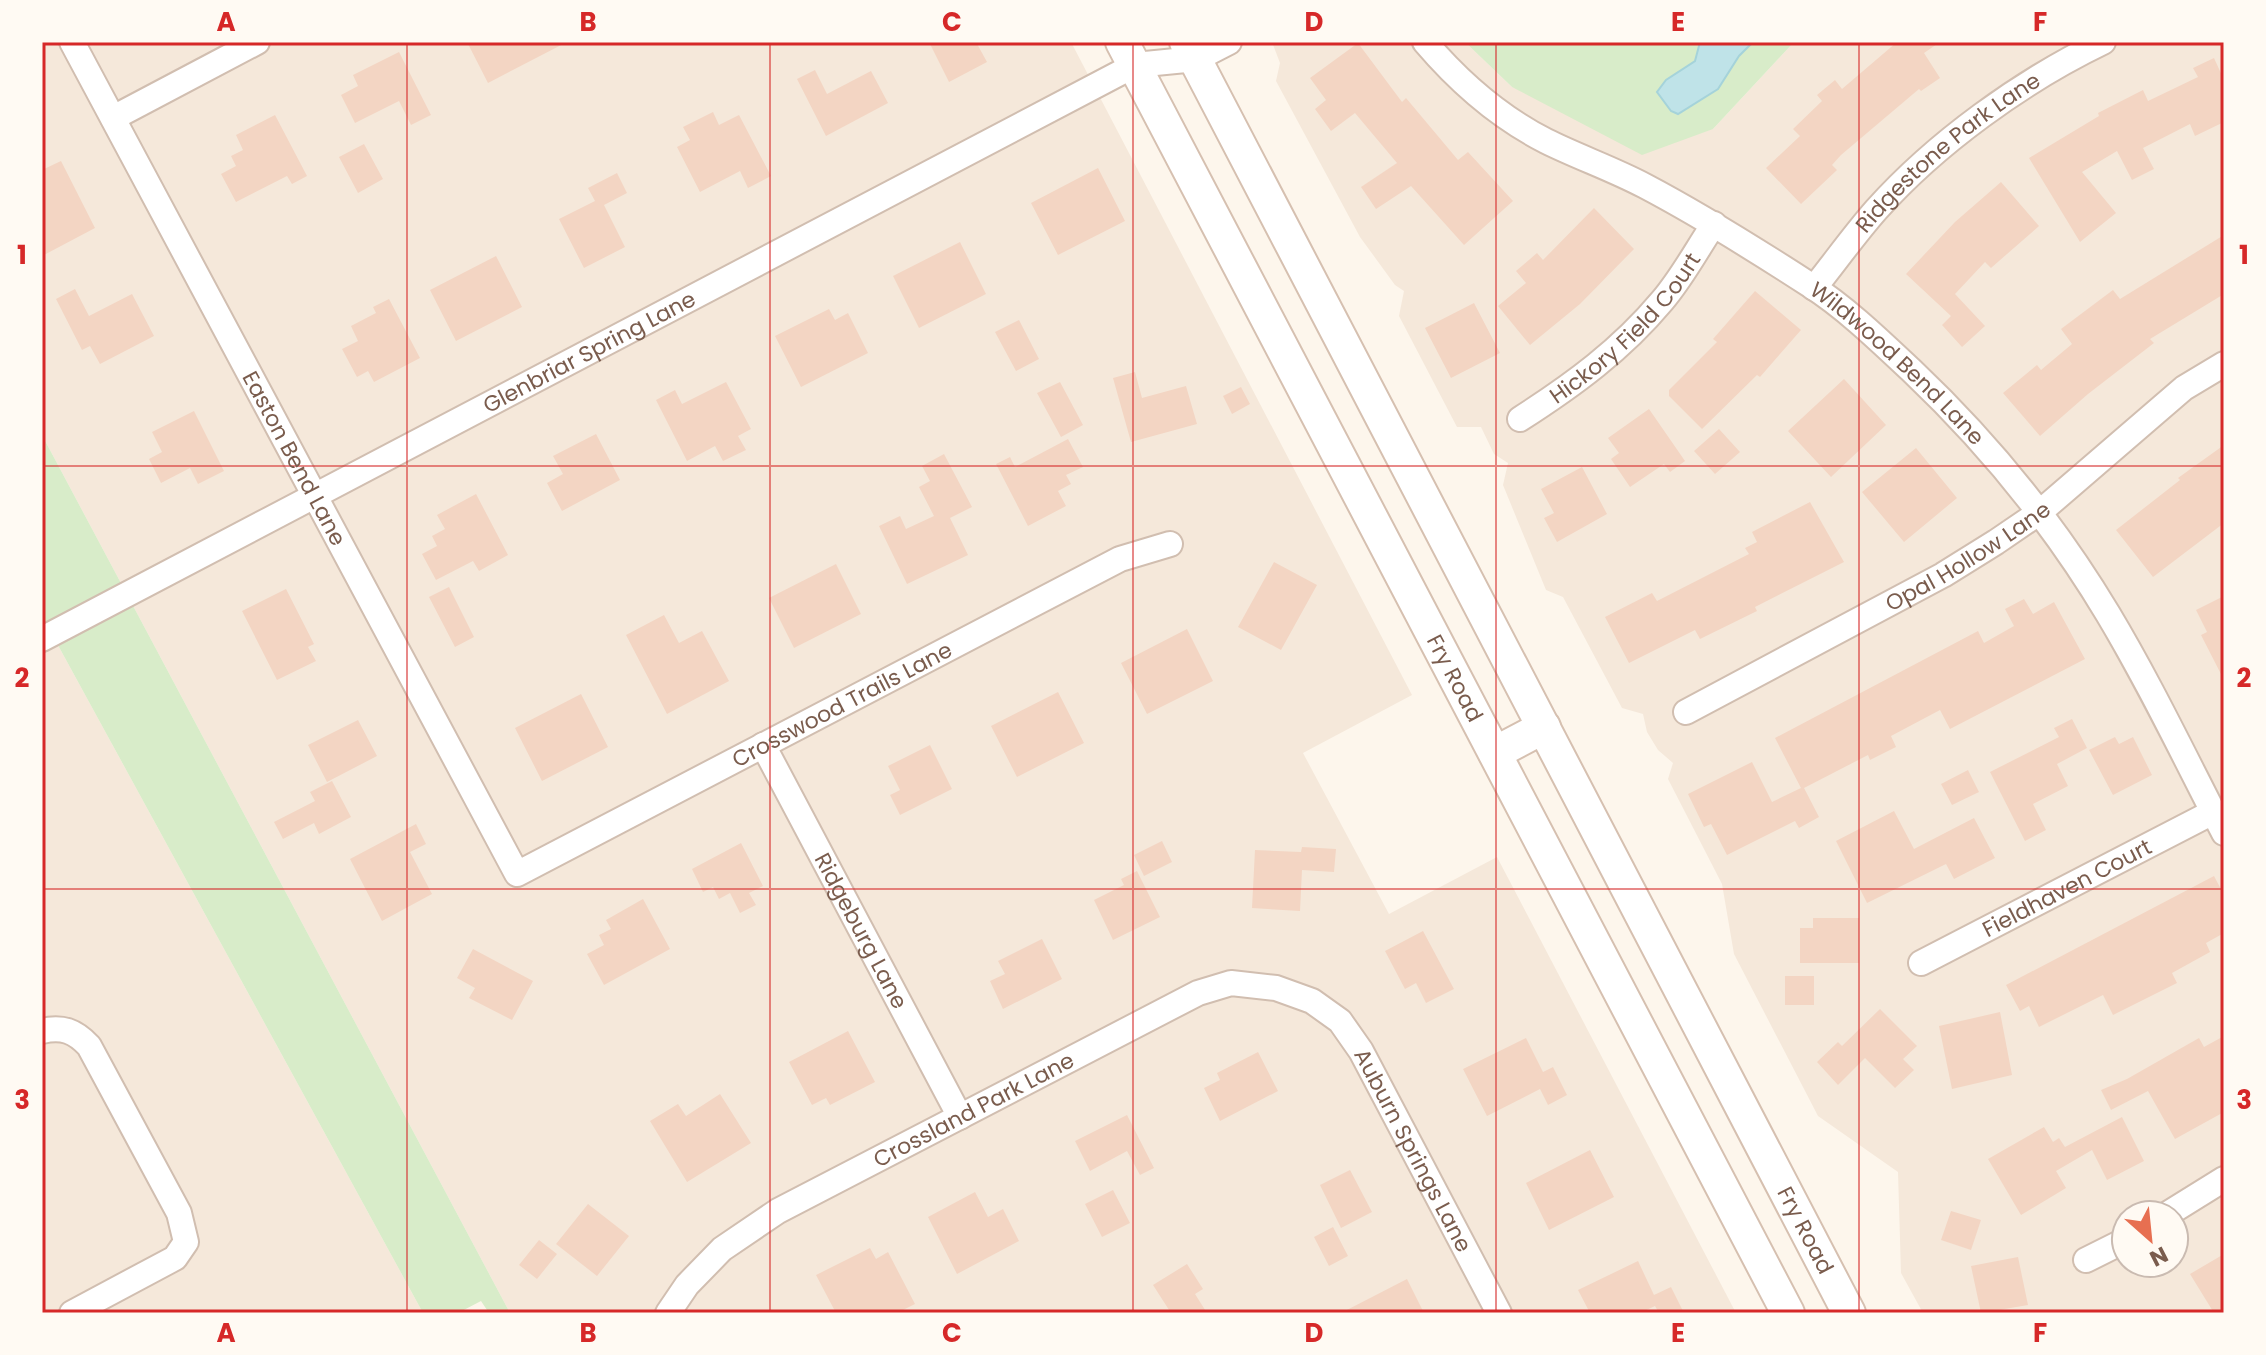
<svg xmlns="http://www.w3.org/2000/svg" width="2266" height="1355" font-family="Poppins,sans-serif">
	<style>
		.residential { fill: #f5e8da; fill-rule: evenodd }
		.green { fill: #d8ecc9 }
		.water { fill: #bfe3e8; stroke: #a5d3da; stroke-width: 2 }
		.building { fill: #f3d5c3 }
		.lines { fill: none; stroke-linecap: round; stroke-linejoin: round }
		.minor-casing { stroke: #d1beb0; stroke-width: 28 }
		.secondary-casing { stroke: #d6c0b0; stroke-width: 36 }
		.minor { stroke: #fff; stroke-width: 24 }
		.secondary { stroke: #fff; stroke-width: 32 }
		.grid { fill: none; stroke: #d62828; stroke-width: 2; stroke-opacity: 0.55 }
		.labels { text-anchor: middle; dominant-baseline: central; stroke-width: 6; stroke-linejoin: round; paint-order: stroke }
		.street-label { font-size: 22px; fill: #7a5c4d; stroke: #fffaf3 }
		.neatline { fill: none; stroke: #d62828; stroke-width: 3 }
		.grid-label { font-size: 26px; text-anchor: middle; font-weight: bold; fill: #d62828 }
	</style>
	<rect width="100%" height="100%" fill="#fdf6ec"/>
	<path class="residential" d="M 42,42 L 1071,42 L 1412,695 L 1303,753 L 1389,914 L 1497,857 L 1736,1313 L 510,1313 L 42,435 Z
		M 1272,42 L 1465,42 L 1512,87 L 1713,129 L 1794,42 L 2224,42 L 2224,1313 L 1923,1313 L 1901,1273 L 1898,1172 L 1818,1116 L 1734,954 L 1722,884 L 1668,779 L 1673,763 L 1658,750 L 1647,732 L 1643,714 L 1622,708 L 1563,597 L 1546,590 L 1503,485 L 1508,463 L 1494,454 L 1481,427 L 1457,427 L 1399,316 L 1404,291 L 1395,285 L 1360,237 L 1276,81 L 1280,63 ZM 2126,1215 L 2174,1215 L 2174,1263 L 2126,1263 Z
		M 42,616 L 423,1313 L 42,1313 Z"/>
	<path class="green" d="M 1465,42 L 1794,42 L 1713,129 L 1642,155 L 1512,87 Z
		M 42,435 L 510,1313 L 489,1313 L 481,1301 L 458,1313 L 423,1313 L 42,616 Z"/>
	<path class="water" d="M 1700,42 L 1753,42 L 1739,56 L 1718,89 L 1678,114 L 1671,111 L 1657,92 L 1666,80 L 1695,61 Z"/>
	<path class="building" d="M 467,42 L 567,42 L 488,83 Z
		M 929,42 L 976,42 L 987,62 L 949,82 Z
		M 1897,42 L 1940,42 L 1924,53 L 1940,78 L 1921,91 L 1919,89 L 1841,155 L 1832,165 L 1837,170 L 1801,204 L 1766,168 L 1800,136 L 1793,129 L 1822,101 L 1817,95 L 1835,80 L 1842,89 Z
		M 1358,43 L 1402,102 L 1406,98 L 1458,160 L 1468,152 L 1513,201 L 1464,245 L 1411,186 L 1376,209 L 1361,187 L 1397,163 L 1355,113 L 1331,131 L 1315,109 L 1326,100 L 1310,78 Z
		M 399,52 L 431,115 L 411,125 L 399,101 L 355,123 L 341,95 L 358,86 L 353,75 Z
		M 2214,58 L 2224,80 L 2224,122 L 2195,136 L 2190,124 L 2143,148 L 2154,169 L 2132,180 L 2117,151 L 2082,172 L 2116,213 L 2080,242 L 2029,158 L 2099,116 L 2098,113 L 2143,90 L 2148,101 L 2198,77 L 2193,68 Z
		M 815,70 L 827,94 L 871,71 L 888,103 L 826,136 L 797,79 Z
		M 713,112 L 719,125 L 739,115 L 771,176 L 748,188 L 740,171 L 700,192 L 677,147 L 690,140 L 683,127 Z
		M 275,115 L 307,176 L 292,184 L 287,176 L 236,202 L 221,174 L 236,166 L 231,156 L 243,150 L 236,135 Z
		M 364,144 L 383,179 L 358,193 L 339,157 Z
		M 61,161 L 95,228 L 42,256 L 42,170 Z
		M 1098,168 L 1125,221 L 1058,255 L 1031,203 Z
		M 617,173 L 627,193 L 604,205 L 625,247 L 584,268 L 559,219 L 595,201 L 588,188 Z
		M 2001,182 L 2039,226 L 1991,268 L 1985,262 L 1955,294 L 1985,326 L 1962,347 L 1942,325 L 1951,316 L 1906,274 L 1955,222 Z
		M 1594,208 L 1634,249 L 1580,304 L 1530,345 L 1498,306 L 1526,283 L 1516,271 L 1537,253 L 1543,260 Z
		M 2224,235 L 2224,294 L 2150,339 L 2154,343 L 2088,394 L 2040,436 L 2003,393 L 2037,365 L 2041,370 L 2072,344 L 2061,329 L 2113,290 L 2120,299 Z
		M 960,242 L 986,294 L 919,328 L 893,276 Z
		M 496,256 L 522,307 L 456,341 L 430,290 Z
		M 75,289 L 89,316 L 132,294 L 154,336 L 100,364 L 90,346 L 82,350 L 56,299 Z
		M 1755,291 L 1801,330 L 1760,377 L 1757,375 L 1702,429 L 1669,396 L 1669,390 L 1717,342 L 1713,339 Z
		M 389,299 L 420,358 L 374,382 L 368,371 L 357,377 L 342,349 L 358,341 L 351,326 L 376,313 L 373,307 Z
		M 1474,303 L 1500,353 L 1451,378 L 1425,328 Z
		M 829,309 L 835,320 L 848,313 L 868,353 L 801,387 L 775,336 Z
		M 1019,320 L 1039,359 L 1016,371 L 995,332 Z
		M 1135,372 L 1142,398 L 1186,386 L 1197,424 L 1131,442 L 1113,378 Z
		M 1844,379 L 1886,425 L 1831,477 L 1788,431 Z
		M 726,382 L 751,429 L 738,436 L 746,450 L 723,461 L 715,446 L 687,461 L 656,400 L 675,390 L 682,404 Z
		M 1060,382 L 1083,425 L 1061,437 L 1037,393 Z
		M 1241,387 L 1250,404 L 1232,414 L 1223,396 Z
		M 1649,409 L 1685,461 L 1670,472 L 1664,464 L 1630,487 L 1611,459 L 1619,453 L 1608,438 Z
		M 194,411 L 224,471 L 198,484 L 190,468 L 161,483 L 149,459 L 162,452 L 152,432 Z
		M 1719,429 L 1740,452 L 1715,474 L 1694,451 Z
		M 596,434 L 620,480 L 562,511 L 547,483 L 563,474 L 553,456 Z
		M 1068,439 L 1083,467 L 1066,475 L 1071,484 L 1058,491 L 1066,506 L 1028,526 L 996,464 L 1010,457 L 1015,467 Z
		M 2224,445 L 2224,523 L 2153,577 L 2116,530 L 2180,480 L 2178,478 Z
		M 1916,448 L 1957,498 L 1904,542 L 1862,492 Z
		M 944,454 L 972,507 L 950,518 L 968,555 L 907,584 L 879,526 L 900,516 L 906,529 L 934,516 L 919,487 L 930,481 L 922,466 Z
		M 1582,467 L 1607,514 L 1557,542 L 1544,518 L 1554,513 L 1541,489 Z
		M 476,494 L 508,555 L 479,571 L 473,561 L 436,580 L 422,554 L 437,546 L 432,536 L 445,529 L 437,515 Z
		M 1810,502 L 1844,562 L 1755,607 L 1757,611 L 1700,639 L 1695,630 L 1629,663 L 1605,617 L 1652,593 L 1657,601 L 1749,554 L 1745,548 L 1757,542 L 1752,532 Z
		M 1274,562 L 1317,585 L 1281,650 L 1238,627 Z
		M 836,564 L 861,614 L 794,648 L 769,598 Z
		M 449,587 L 474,637 L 455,647 L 429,597 Z
		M 286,589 L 314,644 L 308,647 L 316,661 L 277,680 L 242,611 Z
		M 2224,596 L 2224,680 L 2201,635 L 2207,632 L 2196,610 Z
		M 2024,599 L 2033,614 L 2054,602 L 2085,659 L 1950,729 L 1940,710 L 1891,736 L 1896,747 L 1870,760 L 1868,755 L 1804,788 L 1819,817 L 1799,828 L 1795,821 L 1727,855 L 1711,824 L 1704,827 L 1688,794 L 1752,762 L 1772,802 L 1801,788 L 1775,738 L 1978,631 L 1984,643 L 2014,626 L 2005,609 Z
		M 664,615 L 679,643 L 702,631 L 729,681 L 667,714 L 626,635 Z
		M 1187,629 L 1213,681 L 1147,714 L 1121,663 Z
		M 1058,692 L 1084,743 L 1017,777 L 991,726 Z
		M 581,694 L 608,747 L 542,781 L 515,728 Z
		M 2072,719 L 2087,748 L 2057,764 L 2068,786 L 2033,804 L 2046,830 L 2025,841 L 1990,772 L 2059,737 L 2054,728 Z
		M 358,720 L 377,756 L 327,782 L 308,745 Z
		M 2115,737 L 2119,744 L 2133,737 L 2152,775 L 2113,795 L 2089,750 Z
		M 930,745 L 952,789 L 900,815 L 890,795 L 900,790 L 888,766 Z
		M 1968,770 L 1979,792 L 1952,805 L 1941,784 Z
		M 332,781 L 351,817 L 319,834 L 314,823 L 283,839 L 274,822 L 315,801 L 310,792 Z
		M 1894,811 L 1914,849 L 1974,818 L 1995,858 L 1954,879 L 1946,864 L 1867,903 L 1836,841 Z
		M 416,824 L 426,844 L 410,852 L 432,894 L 382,921 L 350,859 Z
		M 1162,841 L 1172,862 L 1144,876 L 1134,855 Z
		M 741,843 L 763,886 L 749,893 L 756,905 L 740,913 L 730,893 L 719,899 L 713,887 L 703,892 L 692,869 Z
		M 1302,847 L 1336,849 L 1334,872 L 1302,870 L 1300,911 L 1252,908 L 1255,850 L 1301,852 Z
		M 1137,871 L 1160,917 L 1113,940 L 1094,900 L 1124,885 L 1121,879 Z
		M 2214,876 L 2224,895 L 2224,933 L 2206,943 L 2210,952 L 2172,973 L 2177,983 L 2113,1015 L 2103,995 L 2039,1027 L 2029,1006 L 2020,1011 L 2006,985 Z
		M 643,899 L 670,949 L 604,985 L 587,954 L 604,945 L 599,935 L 611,929 L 606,920 Z
		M 1813,918 L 1859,918 L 1859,963 L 1800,963 L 1800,928 L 1813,928 Z
		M 1423,931 L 1454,989 L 1426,1003 L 1416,983 L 1405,989 L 1385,951 Z
		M 1042,939 L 1062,979 L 1003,1009 L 990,981 L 1005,974 L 998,961 Z
		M 473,949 L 533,981 L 512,1020 L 469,998 L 475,988 L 457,978 Z
		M 1785,976 L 1814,976 L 1814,1005 L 1785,1005 Z
		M 1880,1009 L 1917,1046 L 1903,1059 L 1914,1070 L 1895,1088 L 1865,1058 L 1838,1085 L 1817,1062 L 1838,1042 L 1842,1046 Z
		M 2000,1012 L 2012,1075 L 1952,1089 L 1939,1026 Z
		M 848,1031 L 875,1082 L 830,1105 L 826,1098 L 812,1105 L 789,1062 Z
		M 2224,1036 L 2224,1112 L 2175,1139 L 2148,1091 L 2111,1110 L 2101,1090 L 2127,1079 L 2199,1038 L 2204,1047 Z
		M 1526,1038 L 1543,1072 L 1553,1067 L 1567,1095 L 1548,1105 L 1540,1089 L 1487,1116 L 1463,1069 Z
		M 1258,1052 L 1278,1091 L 1220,1121 L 1204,1088 L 1220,1080 L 1217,1073 Z
		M 720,1094 L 751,1143 L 687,1182 L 650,1121 L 678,1104 L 686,1116 Z
		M 1127,1115 L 1154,1168 L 1140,1175 L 1127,1151 L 1090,1171 L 1075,1141 Z
		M 2122,1117 L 2144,1161 L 2107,1180 L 2092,1150 L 2056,1171 L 2066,1188 L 2021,1215 L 1988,1159 L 2044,1127 L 2053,1142 L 2059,1138 L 2065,1147 Z
		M 1590,1150 L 1614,1197 L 1549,1230 L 1526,1183 Z
		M 1350,1170 L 1372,1212 L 1341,1228 L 1320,1185 Z
		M 1113,1190 L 1130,1223 L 1102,1237 L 1085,1204 Z
		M 975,1192 L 988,1217 L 1003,1209 L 1019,1241 L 957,1274 L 928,1217 Z
		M 588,1204 L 629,1236 L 597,1276 L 556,1244 Z
		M 1951,1211 L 1981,1220 L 1971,1250 L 1941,1240 Z
		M 1333,1227 L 1348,1256 L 1329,1266 L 1314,1237 Z
		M 539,1240 L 557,1254 L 537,1279 L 519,1265 Z
		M 870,1248 L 876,1259 L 888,1252 L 915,1304 L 897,1313 L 836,1313 L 816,1275 Z
		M 2224,1254 L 2224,1313 L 2214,1313 L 2190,1274 Z
		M 2018,1257 L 2028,1305 L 1981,1313 L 1971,1266 Z
		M 1638,1261 L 1654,1295 L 1671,1287 L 1684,1313 L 1659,1313 L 1655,1306 L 1640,1313 L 1590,1313 L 1578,1290 Z
		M 1187,1264 L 1203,1289 L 1195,1294 L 1207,1313 L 1171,1313 L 1153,1285 Z
		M 1407,1279 L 1424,1313 L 1341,1313 Z"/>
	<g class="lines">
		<g class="minor-casing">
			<g id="minor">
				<path id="s1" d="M 72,42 L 517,874 L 1120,559 L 1170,544"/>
				<path id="s2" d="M 1425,42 C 1459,82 1499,117 1546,141 C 1578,157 1613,169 1645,186 C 1702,216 1756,250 1810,285 C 1846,308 1880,341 1912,371 C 1988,443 2054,524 2108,614 C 2150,684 2186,760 2224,833"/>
				<path d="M 113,118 L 257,42"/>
				<path id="s3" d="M 1814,288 C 1835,262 1854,235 1876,210 C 1936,143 2022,81 2103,42"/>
				<path id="s4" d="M 1520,419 C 1573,385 1621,350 1662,301 C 1682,278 1697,249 1714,224"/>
				<path id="s5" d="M 42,639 L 1135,65 L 1196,59 L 1229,42"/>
				<path id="s6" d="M 1686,712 L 1943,575 L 1996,542 L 2040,512 L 2184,388 L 2224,364"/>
				<path id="s7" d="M 763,745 L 960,1117"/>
				<path id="s8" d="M 1921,963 L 2213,812"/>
				<path d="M 42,1031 C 62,1026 75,1031 89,1046 L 179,1213 L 186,1242 L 175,1258 L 72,1313"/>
				<path d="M 2166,1215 L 2224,1179"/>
				<path d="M 2086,1260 L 2126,1240"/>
				<path id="s9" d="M 668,1313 L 687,1285 L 722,1249 L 778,1211 L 1198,993 L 1231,983 L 1276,988 L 1312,1001 L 1340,1021 L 1361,1051 L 1499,1313"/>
			</g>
		</g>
		<g class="secondary-casing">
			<g id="secondary">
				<path id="s10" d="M 1122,42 L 1788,1313"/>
				<path id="s11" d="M 1186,42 L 1849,1313"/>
				<path d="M 1495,753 L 1544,727"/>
			</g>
		</g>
		<use href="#minor" class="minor"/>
		<use href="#secondary" class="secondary"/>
	</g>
	<path class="grid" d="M 407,42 L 407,1313M 770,42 L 770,1313M 1133,42 L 1133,1313M 1496,42 L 1496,1313M 1859,42 L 1859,1313M 42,466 L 2224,466M 42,889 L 2224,889"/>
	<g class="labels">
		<g class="street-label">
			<text stroke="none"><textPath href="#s3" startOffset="192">Ridgestone Park Lane</textPath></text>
			<text stroke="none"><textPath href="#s4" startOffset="140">Hickory Field Court</textPath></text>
			<text stroke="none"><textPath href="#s5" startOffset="618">Glenbriar Spring Lane</textPath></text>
			<text stroke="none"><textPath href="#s2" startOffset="576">Wildwood Bend Lane</textPath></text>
			<text stroke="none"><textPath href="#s1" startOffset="472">Easton Bend Lane</textPath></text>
			<text stroke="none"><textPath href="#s6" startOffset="322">Opal Hollow Lane</textPath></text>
			<text stroke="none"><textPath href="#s10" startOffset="718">Fry Road</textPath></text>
			<text stroke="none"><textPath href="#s1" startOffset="1310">Crosswood Trails Lane</textPath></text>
			<text stroke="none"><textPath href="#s8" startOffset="164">Fieldhaven Court</textPath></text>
			<text stroke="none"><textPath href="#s7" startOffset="210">Ridgeburg Lane</textPath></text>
			<text stroke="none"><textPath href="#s9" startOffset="372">Crossland Park Lane</textPath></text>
			<text stroke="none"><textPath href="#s9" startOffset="926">Auburn Springs Lane</textPath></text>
			<text stroke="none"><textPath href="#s11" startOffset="1340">Fry Road</textPath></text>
		</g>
	</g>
	<rect width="2266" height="1355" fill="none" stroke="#fffaf3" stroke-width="88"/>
	<g transform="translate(2150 1239) rotate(153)"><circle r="38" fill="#fffaf3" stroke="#cabbb1" stroke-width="2"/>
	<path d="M0-6L14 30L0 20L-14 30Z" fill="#e76f51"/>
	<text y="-12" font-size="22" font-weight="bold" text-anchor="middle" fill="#7a5c4d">N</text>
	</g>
	<rect x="44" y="44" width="2178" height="1267" class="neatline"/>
	<g class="grid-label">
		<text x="226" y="31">A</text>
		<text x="588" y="31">B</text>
		<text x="952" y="31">C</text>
		<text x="1314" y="31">D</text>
		<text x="1678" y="31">E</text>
		<text x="2040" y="31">F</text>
		<text x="22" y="264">1</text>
		<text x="2244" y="264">1</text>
		<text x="22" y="687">2</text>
		<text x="2244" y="687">2</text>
		<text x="22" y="1109">3</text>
		<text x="2244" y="1109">3</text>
		<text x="226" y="1342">A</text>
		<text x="588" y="1342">B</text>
		<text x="952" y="1342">C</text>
		<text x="1314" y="1342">D</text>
		<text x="1678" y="1342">E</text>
		<text x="2040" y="1342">F</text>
	</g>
</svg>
